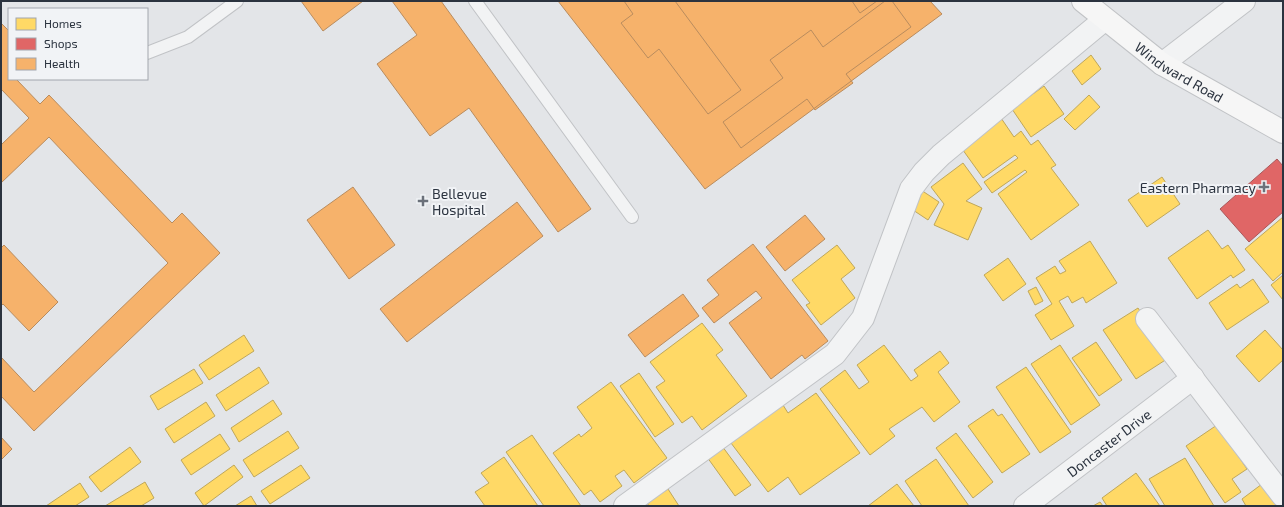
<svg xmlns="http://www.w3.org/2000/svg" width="1284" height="507" font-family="'Exo 2',sans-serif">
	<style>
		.homes { fill: #ffd966; stroke: #bfa75a }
		.shops { fill: #e06666; stroke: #aa575a }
		.health { fill: #f6b26b; stroke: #b98c5e }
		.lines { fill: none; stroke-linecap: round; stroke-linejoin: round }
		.service-casing { stroke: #c1c3c6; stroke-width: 14 }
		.minor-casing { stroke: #c1c3c6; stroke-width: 24 }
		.secondary-casing { stroke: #c1c3c6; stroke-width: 24 }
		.service { stroke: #f2f3f4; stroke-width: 12 }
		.minor { stroke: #f2f3f4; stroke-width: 22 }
		.secondary { stroke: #f6f6f6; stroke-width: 22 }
		.poi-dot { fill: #6b717a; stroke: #f1f3f6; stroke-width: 1.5 }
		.labels { text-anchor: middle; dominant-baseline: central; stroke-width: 4; stroke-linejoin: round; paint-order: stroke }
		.street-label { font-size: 14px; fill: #2b333f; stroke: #f1f3f6 }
		.poi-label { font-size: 14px; fill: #2b333f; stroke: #f1f3f6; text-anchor: end }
	</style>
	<rect width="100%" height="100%" fill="#e3e5e8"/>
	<path class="homes" d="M 1091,55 L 1101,69 L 1082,85 L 1072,71 Z
		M 1044,86 L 1064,114 L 1031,137 L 1012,109 Z
		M 1089,95 L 1100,107 L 1075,130 L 1064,119 Z
		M 1001,118 L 1014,137 L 1021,131 L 1031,145 L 1038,140 L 1056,165 L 1051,168 L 1079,205 L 1031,240 L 998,194 L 1027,172 L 1025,170 L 992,193 L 984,182 L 1018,158 L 1015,155 L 983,178 L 960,146 Z
		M 963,163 L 982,189 L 966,201 L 982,208 L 968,240 L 934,225 L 944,204 L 931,187 Z
		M 1162,177 L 1180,204 L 1147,227 L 1128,200 Z
		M 921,190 L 939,202 L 928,220 L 910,208 Z
		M 1283,217 L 1283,272 L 1273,281 L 1245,249 Z
		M 1208,230 L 1222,249 L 1228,245 L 1245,270 L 1233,278 L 1231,275 L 1197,299 L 1168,258 Z
		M 1090,241 L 1117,283 L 1086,303 L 1083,297 L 1072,303 L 1068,296 L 1059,301 L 1074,326 L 1051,340 L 1035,315 L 1052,304 L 1036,278 L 1055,266 L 1060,274 L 1066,271 L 1059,261 Z
		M 837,245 L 855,268 L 841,279 L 855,298 L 821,325 L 806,305 L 810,303 L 792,280 Z
		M 1008,258 L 1026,284 L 1003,301 L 984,275 Z
		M 1283,275 L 1283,300 L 1271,285 Z
		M 1253,279 L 1269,302 L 1227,330 L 1209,303 L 1237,284 L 1240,288 Z
		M 1036,287 L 1043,301 L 1035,305 L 1028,291 Z
		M 1138,308 L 1170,357 L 1136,379 L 1103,330 Z
		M 702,323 L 723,350 L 716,355 L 747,396 L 702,430 L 692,416 L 682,423 L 656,387 L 665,381 L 650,362 Z
		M 1265,330 L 1283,350 L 1283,360 L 1259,382 L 1236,356 Z
		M 244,335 L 254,351 L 209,380 L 199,365 Z
		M 1096,342 L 1122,380 L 1099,396 L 1072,358 Z
		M 884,345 L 911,381 L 918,376 L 914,370 L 940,351 L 949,363 L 938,372 L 960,402 L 934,422 L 922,407 L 889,429 L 895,436 L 870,455 L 820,389 L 845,370 L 859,389 L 869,382 L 857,365 Z
		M 1060,345 L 1100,405 L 1071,425 L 1031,364 Z
		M 259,367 L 269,383 L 226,411 L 216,395 Z
		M 1026,367 L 1071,432 L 1040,453 L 996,387 Z
		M 194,369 L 203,383 L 158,410 L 150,396 Z
		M 639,373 L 674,424 L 655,437 L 620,386 Z
		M 611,382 L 667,458 L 634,483 L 624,470 L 615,476 L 622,486 L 600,502 L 591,490 L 584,495 L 553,453 L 579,434 L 581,437 L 592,428 L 577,407 Z
		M 816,393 L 860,453 L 800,495 L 788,477 L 768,492 L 731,443 L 783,405 L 788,413 Z
		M 273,400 L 282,414 L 239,442 L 231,428 Z
		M 206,402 L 215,416 L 174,443 L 165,429 Z
		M 993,409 L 998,416 L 1002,414 L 1030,454 L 1002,473 L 968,426 Z
		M 1217,425 L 1247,469 L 1232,479 L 1241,492 L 1225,503 L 1186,446 Z
		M 288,431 L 299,448 L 254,477 L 243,460 Z
		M 956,433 L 993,482 L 973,498 L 936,448 Z
		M 220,434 L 230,449 L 191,475 L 181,460 Z
		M 532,435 L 581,506 L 544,506 L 506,452 Z
		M 722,446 L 751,485 L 735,496 L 707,457 Z
		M 130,447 L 141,462 L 101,492 L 89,477 Z
		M 504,457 L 538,506 L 485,506 L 475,492 L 489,483 L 481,473 Z
		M 1185,458 L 1214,506 L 1165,506 L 1149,479 Z
		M 936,459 L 969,506 L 922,506 L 905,481 Z
		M 234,465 L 243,477 L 204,506 L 195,493 Z
		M 301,465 L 310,478 L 270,504 L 261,491 Z
		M 1136,473 L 1160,506 L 1107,506 L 1102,498 Z
		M 145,482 L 154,498 L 141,506 L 105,506 Z
		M 80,483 L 89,497 L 75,506 L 46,506 Z
		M 897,484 L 914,506 L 868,506 Z
		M 1262,484 L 1278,506 L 1246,506 L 1242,499 Z
		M 668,489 L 679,506 L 649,506 L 647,503 Z
		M 251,496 L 257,506 L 235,506 Z
		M 1100,502 L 1103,506 L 1093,506 Z"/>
	<path class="shops" d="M 1277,159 L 1283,166 L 1283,212 L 1249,242 L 1220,209 Z"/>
	<path class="health" d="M 301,1 L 363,1 L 323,31 Z
		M 392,1 L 441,1 L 591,209 L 558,232 L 469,108 L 430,136 L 377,64 L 417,35 Z
		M 558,1 L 930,1 L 942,14 L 705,189 Z
		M 624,1 L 675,1 L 741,90 L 708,114 L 659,49 L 648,58 L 621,23 L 633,14 Z
		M 852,1 L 877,1 L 860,13 Z
		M 885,1 L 892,1 L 911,27 L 846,74 L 853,83 L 815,110 L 807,99 L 741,148 L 723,122 L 783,78 L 770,60 L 811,30 L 823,47 Z
		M 1,23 L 9,31 L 9,79 L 19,79 L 17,80 L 40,104 L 49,95 L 172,223 L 182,213 L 220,253 L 34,431 L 1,396 L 1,357 L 34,392 L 168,263 L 49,137 L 1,183 L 1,145 L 29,118 L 1,89 Z
		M 353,187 L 395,245 L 349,279 L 307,220 Z
		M 517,202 L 543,236 L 407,342 L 380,309 Z
		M 805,215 L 825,239 L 785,271 L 766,247 Z
		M 753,244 L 828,341 L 805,359 L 802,355 L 771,379 L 729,323 L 762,298 L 756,291 L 714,323 L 702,308 L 719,295 L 707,280 Z
		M 4,245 L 58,302 L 29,331 L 3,304 L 1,306 L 1,248 Z
		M 683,294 L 699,316 L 645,357 L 628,335 Z
		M 1,437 L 12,449 L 1,460 Z"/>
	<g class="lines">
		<g class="service-casing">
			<path id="service" d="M 475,1 L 632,217
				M 147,53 L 188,37 L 237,1"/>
		</g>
		<g class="minor-casing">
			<g id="minor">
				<path d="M 1162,64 L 1244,1"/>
				<path d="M 1147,319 L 1283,496"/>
				<path d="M 625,506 L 835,354 L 863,318 L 911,189 L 924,172 L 941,155 L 1104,20"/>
				<path id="s1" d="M 1025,506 L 1193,378"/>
			</g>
		</g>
		<g class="secondary-casing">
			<g id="secondary">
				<path id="s2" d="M 1083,1 L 1162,64 L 1283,132"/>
			</g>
		</g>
		<use href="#service" class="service"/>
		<use href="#minor" class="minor"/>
		<use href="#secondary" class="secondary"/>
	</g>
	<g class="poi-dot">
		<path d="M1262 181h4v4h4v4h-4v4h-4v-4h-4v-4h4z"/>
		<path d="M421 195h4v4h4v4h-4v4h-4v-4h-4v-4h4z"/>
	</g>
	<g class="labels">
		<g class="street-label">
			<text stroke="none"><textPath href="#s2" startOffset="120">Windward Road</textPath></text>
			<text stroke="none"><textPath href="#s1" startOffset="105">Doncaster Drive</textPath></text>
		</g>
		<g class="poi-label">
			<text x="1256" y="187">Eastern Pharmacy</text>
			<text x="432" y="193" text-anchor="start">Bellevue<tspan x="432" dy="16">Hospital</tspan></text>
		</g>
	</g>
	<rect width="1284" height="507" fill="none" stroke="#2b333f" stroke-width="4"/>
	<rect x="8" y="8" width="140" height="72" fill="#f1f3f6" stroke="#a2a6ad"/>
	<rect x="16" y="18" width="20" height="12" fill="#ffd966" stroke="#a2a6ad"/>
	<text x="44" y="28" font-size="12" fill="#2b333f">Homes</text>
	<rect x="16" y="38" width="20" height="12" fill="#e06666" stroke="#a2a6ad"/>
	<text x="44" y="48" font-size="12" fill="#2b333f">Shops</text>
	<rect x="16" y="58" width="20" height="12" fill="#f6b26b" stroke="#a2a6ad"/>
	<text x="44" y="68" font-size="12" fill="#2b333f">Health</text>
</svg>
